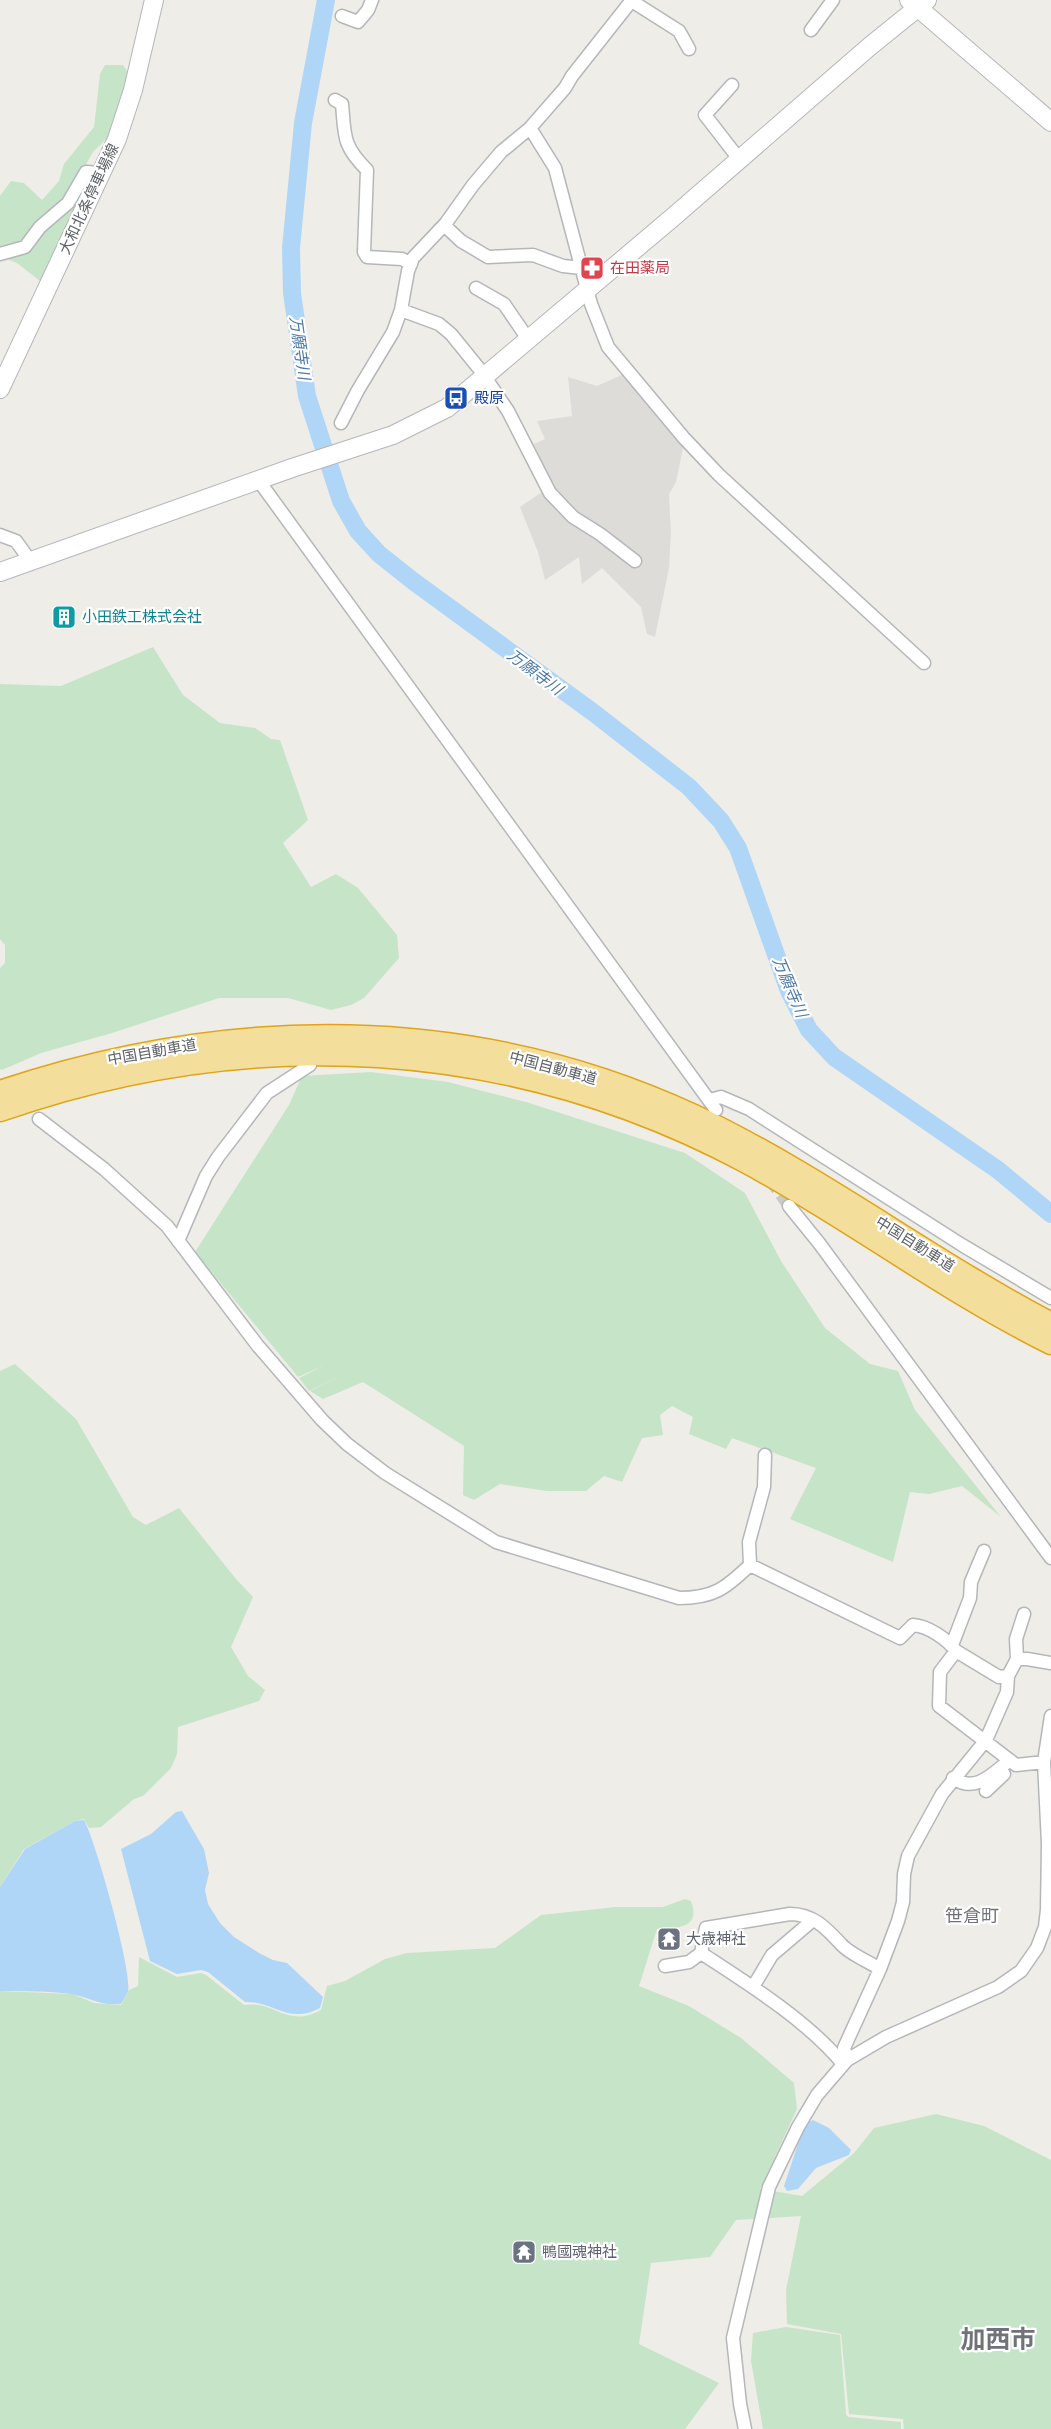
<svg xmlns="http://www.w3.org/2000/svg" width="1051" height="2429" font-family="Jost,'Noto Sans JP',sans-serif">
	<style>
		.industrial { fill: #dedcd9 }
		.green { fill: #c6e4c7 }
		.water { fill: #b0d6f7 }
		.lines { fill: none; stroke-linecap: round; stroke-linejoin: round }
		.river { stroke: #b0d6f7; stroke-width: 18 }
		.street-tunnel { stroke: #cbcac7; stroke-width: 12; stroke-dasharray: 12 6; stroke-linecap: butt }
		.street-casing { stroke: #b4b7ba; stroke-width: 15 }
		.secondary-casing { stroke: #b3b6ba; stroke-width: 20 }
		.highway-casing { stroke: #dfa418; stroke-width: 25 }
		.street { stroke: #fff; stroke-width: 12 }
		.secondary { stroke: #fff; stroke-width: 18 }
		.highway { stroke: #f3de9b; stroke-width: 22 }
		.labels { text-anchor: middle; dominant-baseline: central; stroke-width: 4.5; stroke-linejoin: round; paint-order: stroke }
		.street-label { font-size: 15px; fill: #5f6266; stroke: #fff }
		.health-label { font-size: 15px; fill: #be3a42; stroke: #fff; text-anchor: start }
		.transit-label { font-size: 15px; fill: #164399; stroke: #fff; text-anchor: start }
		.culture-label { font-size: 15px; fill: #0d838f; stroke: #fff; text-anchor: start }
		.worship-label { font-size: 15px; fill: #5b616d; stroke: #fff; text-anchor: start }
		.water-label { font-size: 16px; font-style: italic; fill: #4d78a7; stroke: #fff }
		.quarter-label { font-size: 18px; fill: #707378; stroke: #fff }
		.town-label { font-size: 25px; font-weight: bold; fill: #707378; stroke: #fff }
	</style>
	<rect width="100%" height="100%" fill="#efede7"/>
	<path class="industrial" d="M 624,374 L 684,443 L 676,482 L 669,494 L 671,533 L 669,568 L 655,637 L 647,634 L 641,607 L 602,568 L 582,584 L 579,557 L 545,580 L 538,552 L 520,507 L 551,486 L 534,444 L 545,439 L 537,421 L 572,416 L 568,377 L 597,386 Z"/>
	<path class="green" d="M 105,65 L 123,65 L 132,79 L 110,135 L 93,152 L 84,168 L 78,200 L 83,203 L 46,280 L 40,281 L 17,263 L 0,256 L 0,196 L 11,181 L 24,183 L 42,200 L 59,181 L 64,164 L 94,127 L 100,74 Z
		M 153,647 L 183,695 L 220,723 L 255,728 L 271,739 L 280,740 L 308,820 L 283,843 L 311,887 L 336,874 L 358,888 L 397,935 L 399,958 L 364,998 L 351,1005 L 331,1010 L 288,998 L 219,998 L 112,1033 L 41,1053 L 2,1070 L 0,1069 L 0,968 L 5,963 L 5,945 L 0,939 L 0,684 L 61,686 Z
		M 371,1072 L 448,1082 L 526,1102 L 685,1153 L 745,1193 L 781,1261 L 825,1328 L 870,1364 L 898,1371 L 915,1410 L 1001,1517 L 962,1486 L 929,1494 L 910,1492 L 893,1562 L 790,1519 L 816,1468 L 732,1438 L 726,1449 L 689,1434 L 693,1417 L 672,1406 L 660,1415 L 663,1435 L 642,1438 L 622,1482 L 604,1476 L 586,1491 L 547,1491 L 500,1484 L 474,1500 L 463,1495 L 464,1446 L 363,1382 L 323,1399 L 310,1391 L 349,1371 L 309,1391 L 299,1378 L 325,1365 L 298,1377 L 195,1252 L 289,1105 L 302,1076 Z
		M 15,1364 L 76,1419 L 133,1517 L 146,1525 L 179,1508 L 236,1579 L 253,1597 L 231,1647 L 248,1676 L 265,1690 L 259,1701 L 178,1727 L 177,1754 L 171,1768 L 143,1796 L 134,1799 L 101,1827 L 89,1828 L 84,1819 L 75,1821 L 24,1849 L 0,1887 L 0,1371 Z
		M 685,1899 L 691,1901 C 701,1929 678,1927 657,1929 L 639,1986 L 689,2006 L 741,2038 L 794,2083 L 797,2109 L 760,2189 L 802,2196 L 854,2153 L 874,2128 L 936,2114 L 984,2126 L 1051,2160 L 1051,2429 L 904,2429 L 903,2419 L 849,2414 L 841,2334 L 787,2324 L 786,2290 L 801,2216 L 736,2220 L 710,2257 L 651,2263 L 639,2344 L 719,2383 L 685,2429 L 0,2429 L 0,1991 L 73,1994 L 94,2003 L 121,2005 L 129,1990 L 138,1986 L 139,1957 L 177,1977 L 201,1973 L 206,1975 L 244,2005 C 276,2000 286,2029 321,2010 L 327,1986 L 345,1981 L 385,1959 L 407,1953 L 495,1948 L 541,1915 L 616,1907 L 663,1907 Z
		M 786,2327 L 840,2335 L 846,2415 L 849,2417 L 901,2422 L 901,2429 L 763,2429 L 751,2361 L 753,2333 Z"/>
	<path class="water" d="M 182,1811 L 204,1849 L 209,1873 L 205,1890 L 208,1904 L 220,1923 L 234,1937 L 259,1953 L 273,1960 L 287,1963 L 323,1997 L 320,2008 C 288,2025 275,2001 245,2002 L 208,1972 L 201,1970 L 177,1974 L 150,1961 L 121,1849 L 151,1834 L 176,1812 Z
		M 84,1820 C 95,1839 133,1973 128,1991 C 127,1995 123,2000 121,2004 C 98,2006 90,1997 71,1994 C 48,1991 24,1991 0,1991 L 0,1887 L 25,1849 L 75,1821 Z
		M 813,2120 L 829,2128 L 851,2150 L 849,2155 L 816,2168 L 798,2189 L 787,2191 L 784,2186 L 803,2129 L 809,2122 Z"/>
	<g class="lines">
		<path class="river" d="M 326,0 L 303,123 L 291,248 L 292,293 L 307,396 L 341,501 L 358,531 L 379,554 L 413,581 L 594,713 L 689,787 L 721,821 L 738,848 L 789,991 L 809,1030 L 834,1057 L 998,1170 L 1051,1214"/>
		<path class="street-tunnel" d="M 770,1180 L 789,1206"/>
		<g class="street-casing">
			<path id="street" d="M 630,0 L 679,31 L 689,49
				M 342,16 L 358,22 L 368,10 L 372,0
				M 811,30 L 833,0
				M 732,85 L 705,115 L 739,159
				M 335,100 L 342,104 C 345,136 342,145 367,170 L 364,252 L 367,257 L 402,259 L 411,264
				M 530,128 L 555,168 L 591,304 L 608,347 L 684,438 L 719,475 L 924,663
				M 444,225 L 461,241 L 488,257 L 533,255 L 563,266 L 582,268
				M 0,254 L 25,247 L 40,227 L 68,203 L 86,172 L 102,173
				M 476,288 L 504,304 L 528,339
				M 401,310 L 439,324 L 451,334 L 481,371 L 508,411 L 550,493 L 573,517 L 600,534 L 635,561
				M 341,423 L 358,390 L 393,332 L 401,310 L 408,271 L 413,258 L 446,223 L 473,185 L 501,152 L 530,128 L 565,88 L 572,76 L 632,0
				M 259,481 L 716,1110
				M 0,535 L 16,541 L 31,562
				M 710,1100 L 721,1097 L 749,1109 L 962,1245 L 1051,1298
				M 39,1119 L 104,1169 L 167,1226 L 258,1346 L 322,1420 L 347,1444 L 385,1473 L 496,1542 L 679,1598 C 713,1598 725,1589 750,1565 L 749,1542 L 764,1487 L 765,1455
				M 789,1206 L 819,1243 L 1051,1558
				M 178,1241 L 206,1176 L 218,1157 L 267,1093 L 310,1065
				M 750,1565 L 900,1638 L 913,1625 C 928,1626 947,1639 956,1651 L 999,1677 L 1008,1676
				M 952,1645 L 970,1598 L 971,1582 L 984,1551
				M 956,1651 L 940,1672 L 939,1706 L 1016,1765 L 1044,1762
				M 1017,1659 L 1016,1639 L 1024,1614
				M 953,1778 C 976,1794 993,1773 1010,1760
				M 986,1791 L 1004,1774
				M 665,1966 L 689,1962 L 701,1953
				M 753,1987 L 772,1955 L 813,1920
				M 847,2060 L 844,2048 L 880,1969 L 898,1921 L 903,1902 L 904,1874 L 908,1856 L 942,1794 L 986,1740 L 1007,1692 L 1008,1676 L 1017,1659 L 1027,1659 L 1051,1663
				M 843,2064 C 808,2021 747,1983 701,1953 L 706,1928 L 790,1914 C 813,1914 826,1928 840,1943 C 849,1954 868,1961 880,1969
				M 745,2429 L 740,2404 L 733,2338 L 769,2187 L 798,2127 L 817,2095 L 847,2060 L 886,2037 L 998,1987 L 1021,1971 L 1037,1948 L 1045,1927 L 1047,1910 L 1048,1844 L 1044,1762 L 1051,1716"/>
		</g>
		<g class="secondary-casing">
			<path id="secondary" d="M 909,0 L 1051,122
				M 0,389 L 117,139 L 133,90 L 154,0
				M 0,572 L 292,468 L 393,435 L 447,408 L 672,218 L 869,47 L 927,0"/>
		</g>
		<g class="highway-casing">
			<path id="highway" d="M 0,1092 C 229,1015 472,1013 694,1116 C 819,1175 929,1260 1051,1324
				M 0,1110 C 250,1023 510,1036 745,1161 C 849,1217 944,1290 1051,1343"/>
		</g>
		<use href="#street" class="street"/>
		<use href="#secondary" class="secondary"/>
		<use href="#highway" class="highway"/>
	</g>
	<defs>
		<g id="pharmacy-square" transform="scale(1.25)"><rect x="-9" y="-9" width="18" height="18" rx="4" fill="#e0444e" stroke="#fff"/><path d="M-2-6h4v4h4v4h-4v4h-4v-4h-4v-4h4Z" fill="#fff"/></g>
		<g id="bus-square" transform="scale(1.25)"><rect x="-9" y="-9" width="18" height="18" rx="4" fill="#1a4fb4" stroke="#fff"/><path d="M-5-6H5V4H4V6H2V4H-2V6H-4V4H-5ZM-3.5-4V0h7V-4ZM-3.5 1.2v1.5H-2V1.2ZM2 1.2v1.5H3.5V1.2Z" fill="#fff"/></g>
		<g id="building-square" transform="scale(1.25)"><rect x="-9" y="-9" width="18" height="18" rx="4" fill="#0f9aa8" stroke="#fff"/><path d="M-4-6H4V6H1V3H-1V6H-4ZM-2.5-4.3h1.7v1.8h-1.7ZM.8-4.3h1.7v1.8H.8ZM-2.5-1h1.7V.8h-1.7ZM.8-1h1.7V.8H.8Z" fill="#fff"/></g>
		<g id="temple-square" transform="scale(1.25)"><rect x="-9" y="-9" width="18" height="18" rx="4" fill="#6b7280" stroke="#fff"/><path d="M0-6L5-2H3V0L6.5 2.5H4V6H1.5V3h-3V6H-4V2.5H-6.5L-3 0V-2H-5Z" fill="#fff"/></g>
	</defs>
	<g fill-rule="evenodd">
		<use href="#pharmacy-square" x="592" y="268"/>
		<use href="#bus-square" x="456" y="398"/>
		<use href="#building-square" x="64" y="617"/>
		<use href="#temple-square" x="669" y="1939"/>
		<use href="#temple-square" x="524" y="2252"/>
	</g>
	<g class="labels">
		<g class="street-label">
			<text transform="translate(89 199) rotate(-65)">大和北条停車場線</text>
			<text transform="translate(152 1052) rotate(-10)">中国自動車道</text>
			<text transform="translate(553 1068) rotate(15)">中国自動車道</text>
			<text transform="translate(915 1244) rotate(32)">中国自動車道</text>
		</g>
		<g class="health-label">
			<text x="610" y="268">在田薬局</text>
		</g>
		<g class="transit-label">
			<text x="474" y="398">殿原</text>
		</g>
		<g class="culture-label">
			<text x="82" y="617">小田鉄工株式会社</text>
		</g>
		<g class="worship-label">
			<text x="686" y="1939">大歳神社</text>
			<text x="542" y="2252">鴨國魂神社</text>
		</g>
		<g class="water-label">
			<text transform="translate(300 348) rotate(82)">万願寺川</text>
			<text transform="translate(535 672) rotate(37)">万願寺川</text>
			<text transform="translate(790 987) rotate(67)">万願寺川</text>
		</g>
		<g class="quarter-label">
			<text x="972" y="1916">笹倉町</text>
		</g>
		<g class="town-label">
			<text x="998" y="2339">加西市</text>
		</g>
	</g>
</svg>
